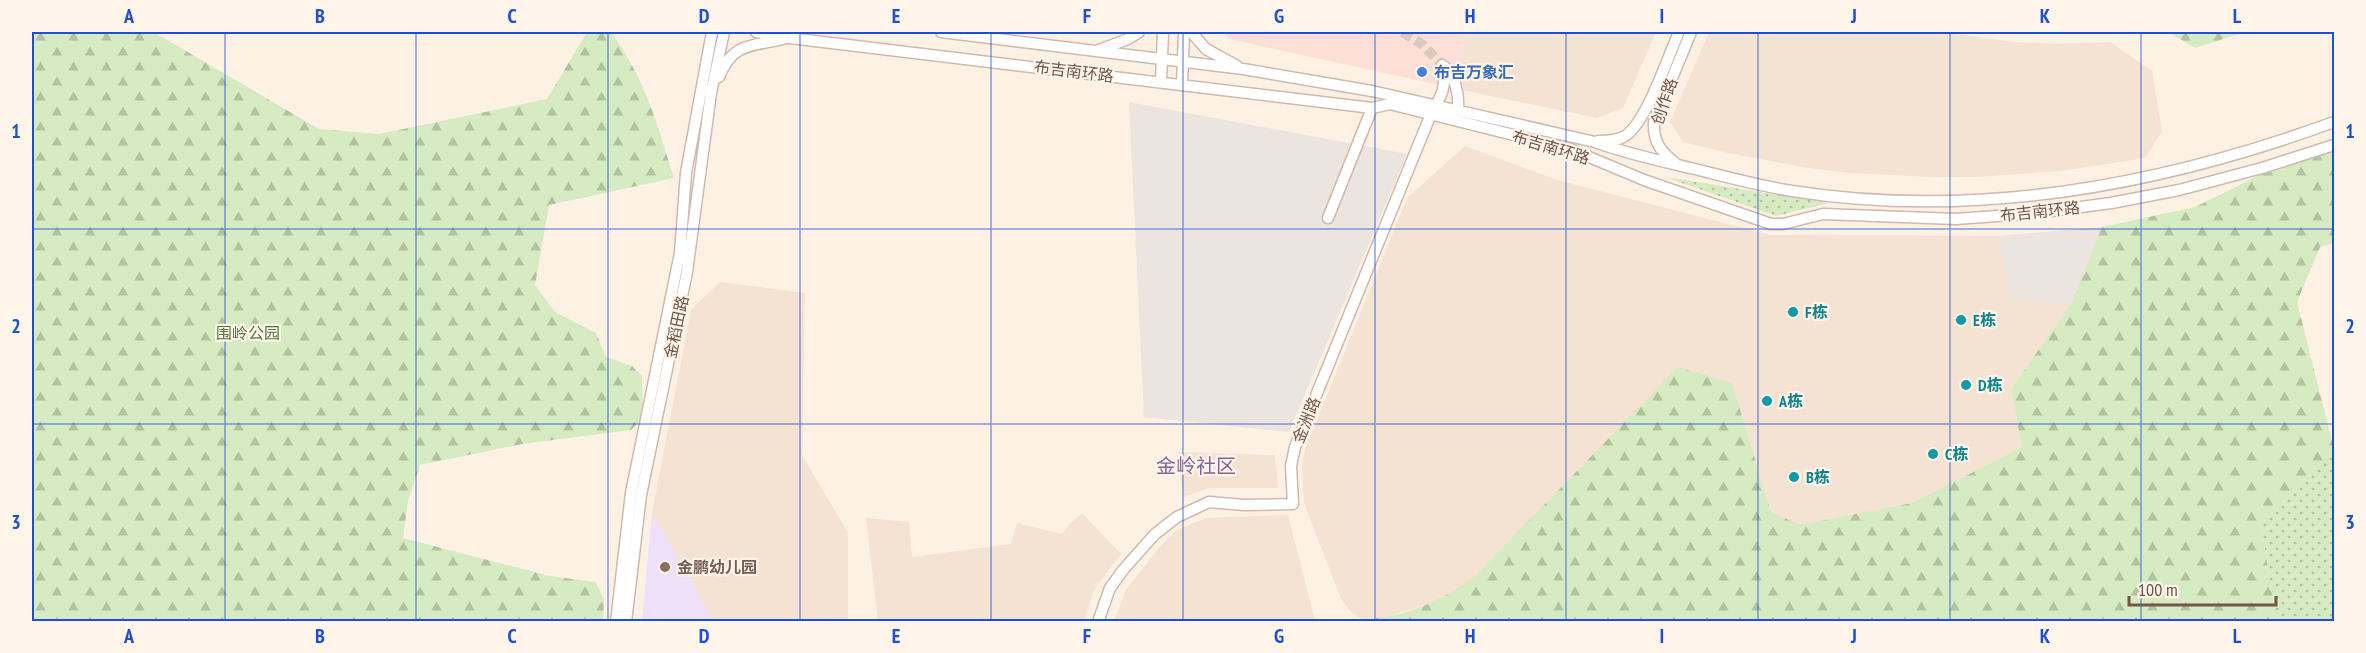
<svg xmlns="http://www.w3.org/2000/svg" width="2366" height="653" font-family="'PT Sans Narrow','Noto Sans SC',sans-serif">
	<style>
		.residential { fill: #f4e2d2 }
		.commercial { fill: #fddfd7 }
		.industrial { fill: #ece4de }
		.education { fill: #eee0f9 }
		.grass { fill: url(#grass-dots) }
		.forest { fill: url(#forest-firs) }
		.lines { fill: none; stroke-linecap: round; stroke-linejoin: round }
		.minor-tunnel { stroke: #dbcabd; stroke-width: 10; stroke-dasharray: 10 5; stroke-linecap: butt }
		.minor-casing { stroke: #d0b9ad; stroke-width: 13 }
		.minor { stroke: #fff; stroke-width: 10 }
		.grid { fill: none; stroke: #1d4ed8; stroke-width: 1.5; stroke-opacity: 0.55 }
		.shop-dot { fill: #3f7fe0; stroke: #fff5ea; stroke-width: 2 }
		.culture-dot { fill: #0f9aa8; stroke: #fff5ea; stroke-width: 2 }
		.education-dot { fill: #8d6e63; stroke: #fff5ea; stroke-width: 2 }
		.labels { text-anchor: middle; dominant-baseline: central; stroke-width: 4.5; stroke-linejoin: round; paint-order: stroke }
		.street-label { font-size: 16px; fill: #765549; stroke: #fff5ea }
		.shop-label { font-size: 16px; font-weight: bold; fill: #366cbe; stroke: #fff5ea; text-anchor: start }
		.culture-label { font-size: 16px; font-weight: bold; fill: #0d838f; stroke: #fff5ea; text-anchor: start }
		.park-label { font-size: 16px; fill: #53763e; stroke: #fff5ea }
		.education-label { font-size: 16px; font-weight: bold; fill: #785e54; stroke: #fff5ea; text-anchor: start }
		.quarter-label { font-size: 20px; fill: #836499; stroke: #fff5ea }
		.neatline { fill: none; stroke: #1d4ed8; stroke-width: 2 }
		.grid-label { font-size: 20px; text-anchor: middle; font-weight: bold; fill: #1d4ed8 }
	</style>
	<defs>
		<pattern id="grass-dots" width="8" height="8" patternUnits="userSpaceOnUse" patternTransform="scale(1.5)"><rect width="8" height="8" fill="#d6ebc2"/><path d="M2 2h.1M6 6h.1" fill="none" stroke="#b2c1a0" stroke-width="1.8" stroke-linecap="round"/></pattern>
		<pattern id="forest-firs" width="22" height="20" patternUnits="userSpaceOnUse" patternTransform="scale(1.5)"><rect width="22" height="20" fill="#d6ebc2"/><path d="M5 1l3.5 6h-7zM16 11l3.5 6h-7z" fill="#b2c1a0"/></pattern>
	</defs>
	<rect width="100%" height="100%" fill="#fdf1e4"/>
	<path class="residential" d="M 1430,32 L 1656,32 L 1623,108 L 1597,118 L 1467,91 L 1462,53 L 1438,34 Z
		M 1709,32 L 1940,32 L 2013,42 L 2058,44 L 2110,42 L 2152,71 L 2162,131 L 2145,158 L 2061,171 L 1977,177 L 1934,177 L 1850,173 L 1808,168 L 1724,152 L 1683,142 L 1670,122 Z
		M 1465,146 L 1557,180 L 1770,235 L 1996,236 L 2012,298 L 2071,304 L 2011,389 L 2022,447 L 1912,503 L 1800,526 L 1771,512 L 1732,384 L 1452,594 L 1424,606 L 1377,619 L 1361,619 L 1350,611 L 1341,599 L 1304,503 L 1302,467 L 1305,450 L 1407,198 Z
		M 720,282 L 805,293 L 802,455 L 848,533 L 848,621 L 714,621 L 652,513 L 691,310 Z
		M 1178,452 L 1275,455 L 1278,488 L 1208,488 L 1183,497 Z
		M 1082,513 L 1121,554 L 1094,590 L 1084,621 L 878,621 L 866,518 L 909,522 L 912,557 L 1011,544 L 1017,523 L 1062,534 L 1070,524 Z
		M 1288,515 L 1315,621 L 1114,621 L 1126,590 L 1157,550 L 1175,531 L 1206,518 Z"/>
	<path class="commercial" d="M 1224,32 L 1430,32 L 1465,41 L 1462,53 L 1467,91 L 1229,39 Z"/>
	<path class="industrial" d="M 1129,102 L 1407,154 L 1289,432 L 1144,417 Z
		M 2102,227 L 2071,304 L 2012,299 L 1996,236 Z"/>
	<path class="education" d="M 652,513 L 714,621 L 642,621 Z"/>
	<path class="grass" d="M 1665,177 L 1829,203 L 1776,216 Z
		M 2334,449 L 2334,621 L 2273,621 L 2274,606 L 2261,525 Z"/>
	<path class="forest" d="M 32,32 L 159,32 L 157,34 L 319,129 L 379,134 L 547,99 L 587,32 L 611,32 C 645,78 657,124 674,178 L 549,205 L 535,285 L 555,312 L 596,333 L 606,357 L 632,366 L 642,376 L 643,418 L 631,430 L 522,444 L 420,465 L 408,501 L 403,538 L 550,576 L 596,582 L 604,600 L 603,621 L 32,621 Z
		M 2168,32 L 2245,32 L 2195,48 Z
		M 2334,150 L 2334,243 L 2320,247 L 2297,302 L 2334,449 L 2261,525 L 2274,606 L 2273,621 L 1361,622 L 1361,619 C 1404,618 1443,601 1476,575 L 1678,367 L 1732,383 L 1771,512 L 1800,525 L 1912,503 L 2022,447 L 2011,389 L 2071,304 L 2102,227 L 2195,207 L 2288,161 Z"/>
	<g class="lines">
		<path class="minor-tunnel" d="M 1403,32 L 1423,45 L 1442,65"/>
		<g class="minor-casing">
			<path id="minor" d="M 756,32 L 790,38 L 1372,108 L 1390,104 L 1570,149 L 1644,180 L 1771,224 L 1783,224 L 1823,214 L 1956,219 L 2036,213 L 2111,203 L 2179,190 L 2262,168 L 2334,145
				M 941,32 L 1243,69 L 1372,91 L 1595,142 C 1627,154 1661,161 1695,169 C 1727,177 1760,186 1792,191 C 1976,220 2162,185 2334,122
				M 1191,32 L 1206,49 L 1237,66
				M 1099,50 L 1128,39 L 1139,32
				M 1445,67 C 1456,80 1459,93 1458,110
				M 719,77 C 733,40 755,47 786,38
				M 1161,81 L 1163,32
				M 1182,84 L 1184,32
				M 1598,141 C 1607,141 1617,141 1625,136 C 1647,122 1668,56 1679,32
				M 1675,163 C 1660,151 1653,141 1654,122 L 1691,32
				M 1328,218 L 1372,108
				M 616,622 L 631,493 L 680,253 L 686,173 L 712,32
				M 626,622 L 641,495 L 687,272 L 711,93 L 724,32
				M 1098,622 L 1110,588 L 1123,570 L 1155,534 L 1177,517 L 1209,502 L 1244,505 L 1293,504 L 1291,466 L 1295,447 L 1431,114 C 1441,97 1448,85 1442,65"/>
		</g>
		<use href="#minor" class="minor"/>
	</g>
	<path class="grid" d="M 225,32 L 225,622M 416,32 L 416,622M 608,32 L 608,622M 800,32 L 800,622M 991,32 L 991,622M 1183,32 L 1183,622M 1375,32 L 1375,622M 1566,32 L 1566,622M 1758,32 L 1758,622M 1950,32 L 1950,622M 2141,32 L 2141,622M 32,229 L 2334,229M 32,424 L 2334,424"/>
	<circle class="shop-dot" cx="1422" cy="72" r="6"/>
	<g class="culture-dot">
		<circle cx="1793" cy="312" r="6"/>
		<circle cx="1961" cy="320" r="6"/>
		<circle cx="1966" cy="385" r="6"/>
		<circle cx="1767" cy="401" r="6"/>
		<circle cx="1933" cy="454" r="6"/>
		<circle cx="1794" cy="477" r="6"/>
	</g>
	<circle class="education-dot" cx="665" cy="567" r="6"/>
	<g class="labels">
		<g class="street-label">
			<text transform="translate(1074 71) rotate(7)">布吉南环路</text>
			<text transform="translate(1664 101) rotate(-71)">创作路</text>
			<text transform="translate(1551 147) rotate(17)">布吉南环路</text>
			<text transform="translate(2040 211) rotate(-6)">布吉南环路</text>
			<text transform="translate(676 327) rotate(-78)">金稻田路</text>
			<text transform="translate(1306 420) rotate(-68)">金洲路</text>
		</g>
		<g class="shop-label">
			<text x="1434" y="72">布吉万象汇</text>
		</g>
		<g class="culture-label">
			<text x="1805" y="312">F栋</text>
			<text x="1973" y="320">E栋</text>
			<text x="1978" y="385">D栋</text>
			<text x="1779" y="401">A栋</text>
			<text x="1945" y="454">C栋</text>
			<text x="1806" y="477">B栋</text>
		</g>
		<g class="park-label">
			<text x="248" y="333">围岭公园</text>
		</g>
		<g class="education-label">
			<text x="677" y="567">金鹏幼儿园</text>
		</g>
		<g class="quarter-label">
			<text x="1196" y="466">金岭社区</text>
		</g>
	</g>
	<rect width="2366" height="653" fill="none" stroke="#fff5ea" stroke-width="66"/>
	<path d="M2129 596v9h147v-9" fill="none" stroke="#765549" stroke-width="3"/>
	<text x="2138" y="596" font-size="18" fill="#765549" stroke="#fff5ea" stroke-width="4.5" paint-order="stroke">100 m</text>
	<rect x="33" y="33" width="2300" height="587" class="neatline"/>
	<g class="grid-label">
		<text x="129" y="23">A</text>
		<text x="320" y="23">B</text>
		<text x="512" y="23">C</text>
		<text x="704" y="23">D</text>
		<text x="896" y="23">E</text>
		<text x="1087" y="23">F</text>
		<text x="1279" y="23">G</text>
		<text x="1470" y="23">H</text>
		<text x="1662" y="23">I</text>
		<text x="1854" y="23">J</text>
		<text x="2045" y="23">K</text>
		<text x="2237" y="23">L</text>
		<text x="16" y="138">1</text>
		<text x="2350" y="138">1</text>
		<text x="16" y="333">2</text>
		<text x="2350" y="333">2</text>
		<text x="16" y="529">3</text>
		<text x="2350" y="529">3</text>
		<text x="129" y="643">A</text>
		<text x="320" y="643">B</text>
		<text x="512" y="643">C</text>
		<text x="704" y="643">D</text>
		<text x="896" y="643">E</text>
		<text x="1087" y="643">F</text>
		<text x="1279" y="643">G</text>
		<text x="1470" y="643">H</text>
		<text x="1662" y="643">I</text>
		<text x="1854" y="643">J</text>
		<text x="2045" y="643">K</text>
		<text x="2237" y="643">L</text>
	</g>
</svg>
